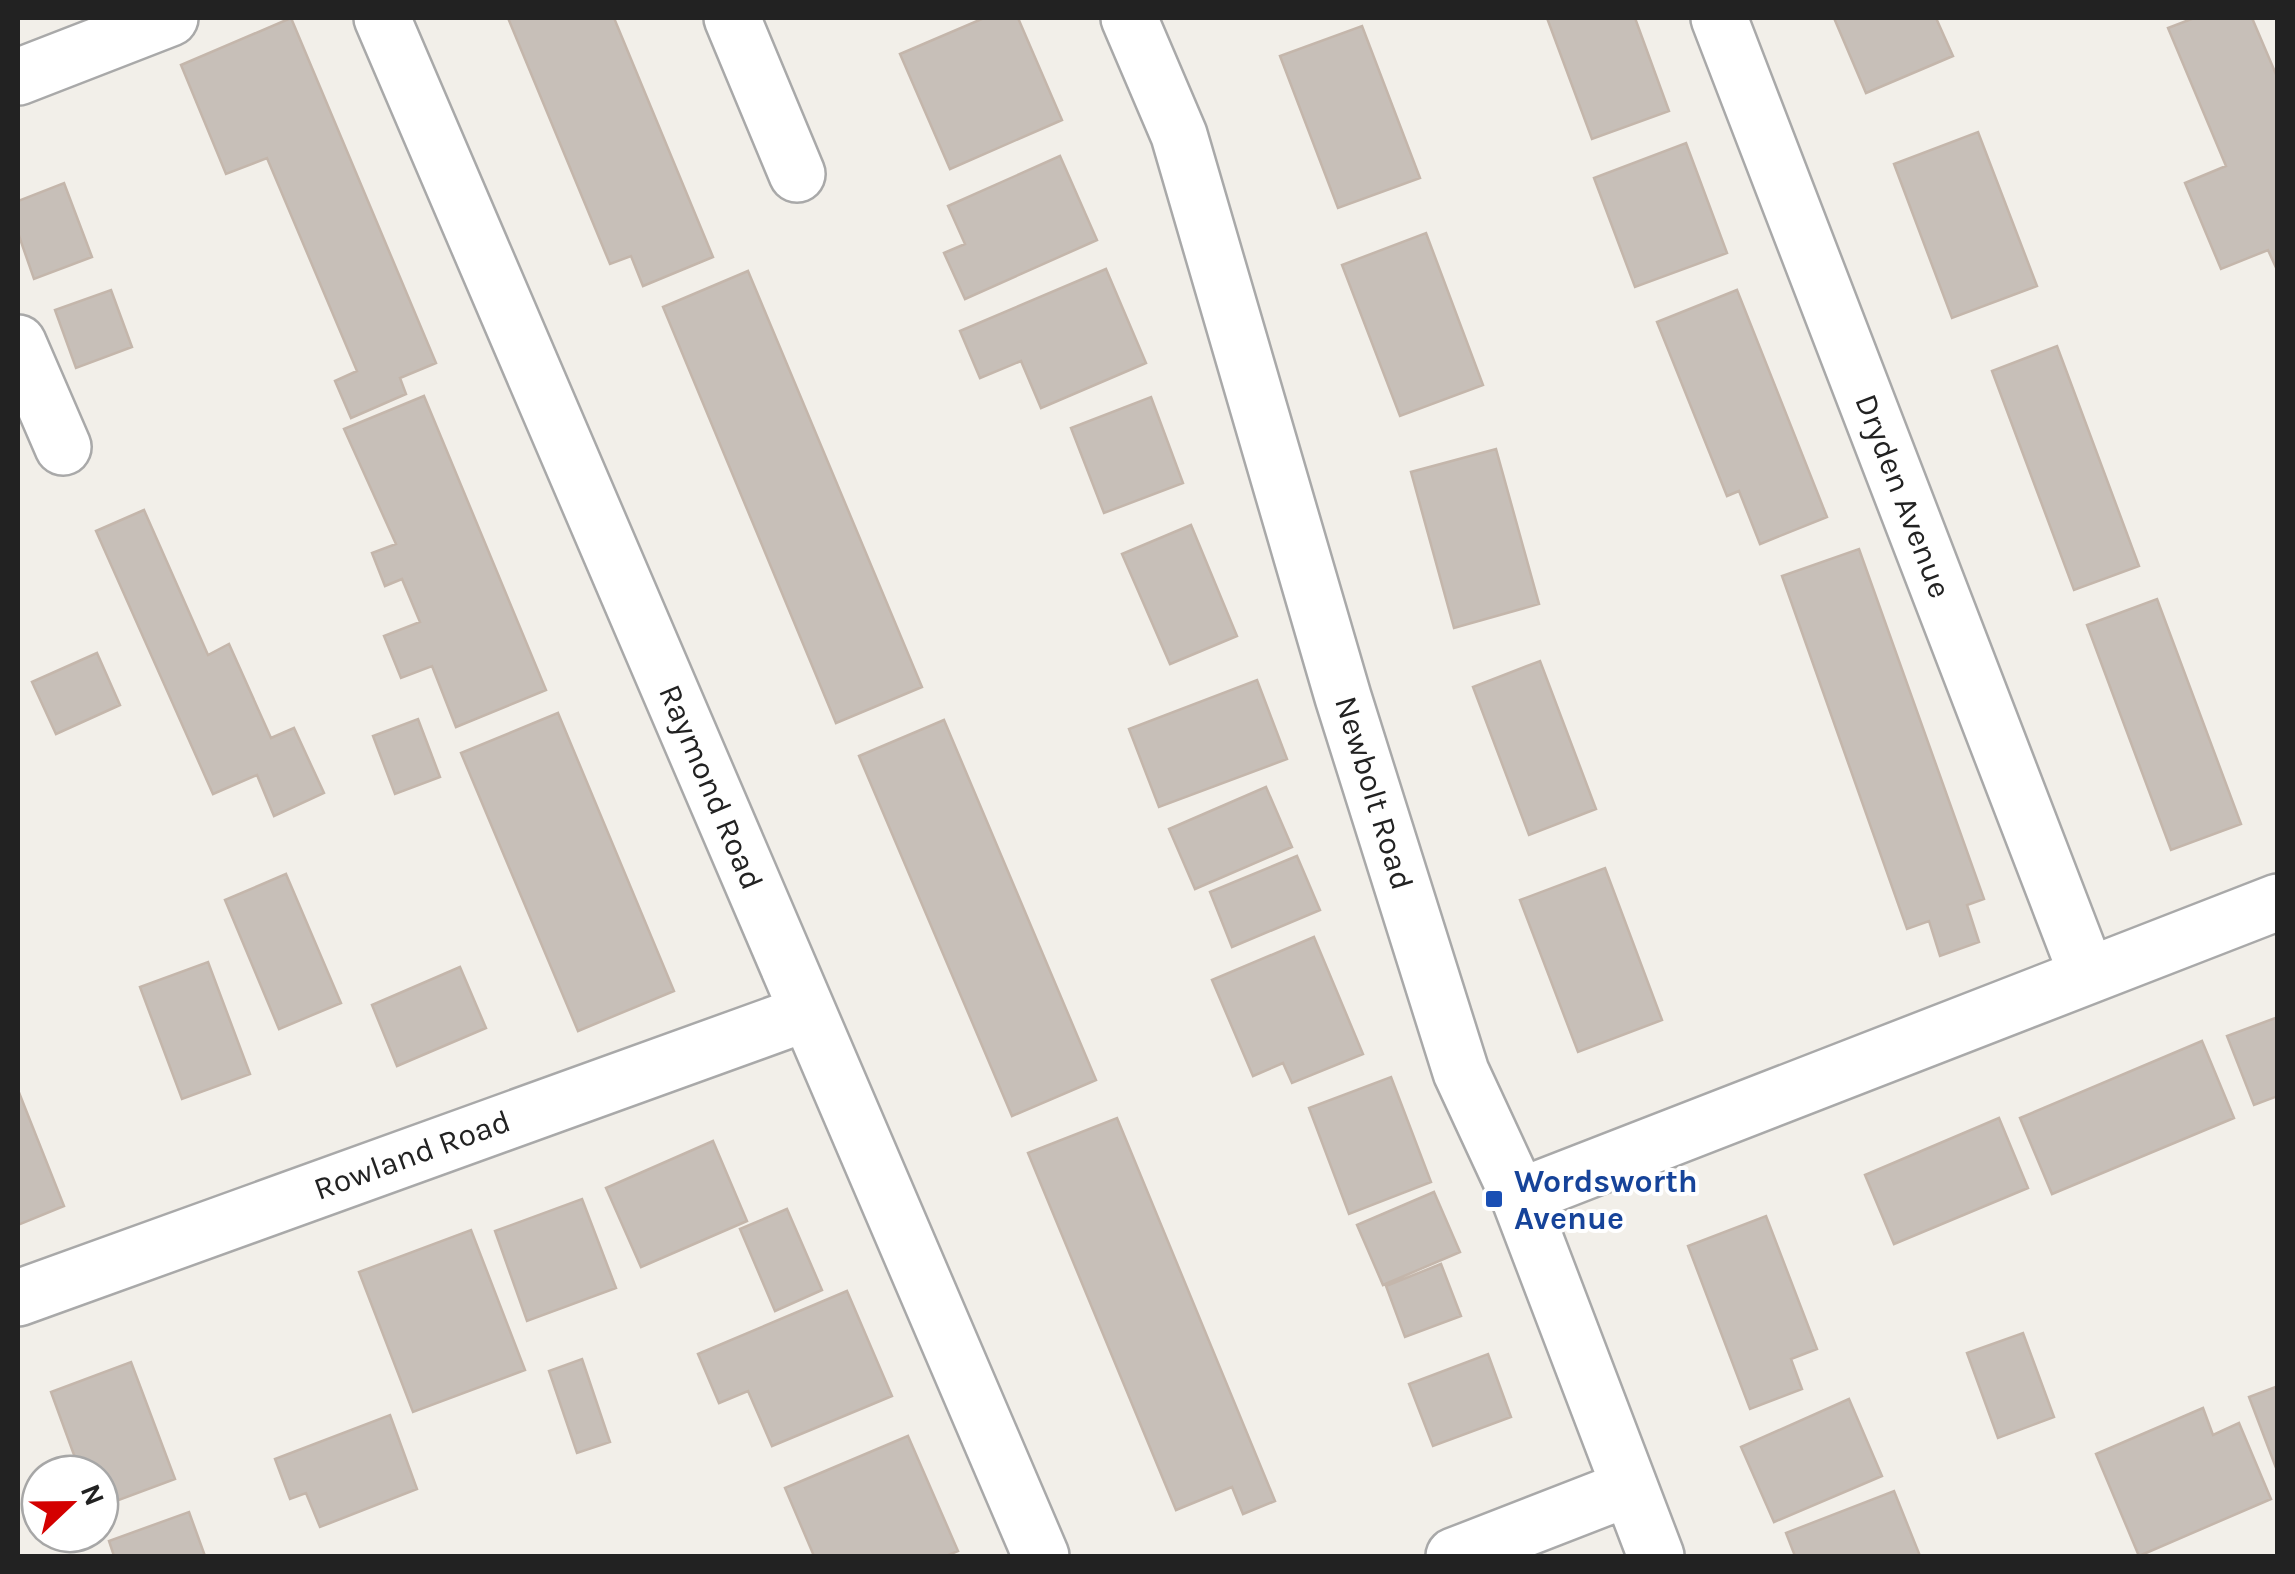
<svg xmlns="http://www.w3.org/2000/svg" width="2295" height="1574" font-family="Karla,sans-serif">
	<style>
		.building { fill: #c7bfb8; stroke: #c4b6ab; stroke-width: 2.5 }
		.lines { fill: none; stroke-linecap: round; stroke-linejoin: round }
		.minor-casing { stroke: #a9a9a9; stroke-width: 60 }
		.minor { stroke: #fff; stroke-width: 55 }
		.transit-dot { fill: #1a4fb4; stroke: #fff; stroke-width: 4 }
		.labels { text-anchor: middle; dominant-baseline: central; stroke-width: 8; stroke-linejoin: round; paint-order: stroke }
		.street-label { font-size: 32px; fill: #222; stroke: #fff }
		.transit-label { font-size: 32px; font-weight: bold; fill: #164399; stroke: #fff; text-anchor: start }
	</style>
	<rect width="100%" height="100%" fill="#f2efe9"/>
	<path class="building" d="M 291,18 L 436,363 L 400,378 L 406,394 L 351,418 L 335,381 L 357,371 L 267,158 L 226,174 L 181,65 Z
		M 508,18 L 614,18 L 713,257 L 643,286 L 631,256 L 610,264 Z
		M 984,18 L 1018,18 L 1062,120 L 950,169 L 900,54 Z
		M 1547,18 L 1635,18 L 1669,111 L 1592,139 Z
		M 1834,18 L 1936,18 L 1953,56 L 1866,93 Z
		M 2194,18 L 2252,18 L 2278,79 L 2278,272 L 2268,250 L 2221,269 L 2185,183 L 2226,166 L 2168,28 Z
		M 1362,26 L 1420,178 L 1338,208 L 1280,56 Z
		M 1978,132 L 2037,286 L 1952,318 L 1894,164 Z
		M 1686,143 L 1727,253 L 1635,287 L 1594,178 Z
		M 1060,156 L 1097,240 L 965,299 L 944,253 L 965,244 L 948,206 Z
		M 64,183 L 92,257 L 34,279 L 18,233 L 18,201 Z
		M 1426,233 L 1483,385 L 1400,416 L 1342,265 Z
		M 1106,269 L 1146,363 L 1041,408 L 1021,361 L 980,378 L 960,331 Z
		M 748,271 L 922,687 L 836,723 L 663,307 Z
		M 111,290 L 132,347 L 76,368 L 55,310 Z
		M 1737,290 L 1827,517 L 1760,544 L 1739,491 L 1727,496 L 1657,322 Z
		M 2057,346 L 2139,566 L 2074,590 L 1992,371 Z
		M 424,396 L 546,690 L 456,727 L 432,666 L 401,678 L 384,636 L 420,622 L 402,579 L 385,586 L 372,553 L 396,544 L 344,429 Z
		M 1151,397 L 1183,483 L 1104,513 L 1071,428 Z
		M 1496,449 L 1539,604 L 1454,628 L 1411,472 Z
		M 144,510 L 208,655 L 229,644 L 271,738 L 294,728 L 324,793 L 274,816 L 257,775 L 213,794 L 96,531 Z
		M 1191,525 L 1237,636 L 1170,664 L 1122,554 Z
		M 1859,549 L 1984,899 L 1967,905 L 1979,942 L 1940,956 L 1929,921 L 1907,929 L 1782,576 Z
		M 2157,599 L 2241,824 L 2171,850 L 2087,625 Z
		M 97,653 L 120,705 L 56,734 L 32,682 Z
		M 1540,661 L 1596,809 L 1529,835 L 1473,687 Z
		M 1257,680 L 1287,759 L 1159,807 L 1129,729 Z
		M 558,713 L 674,991 L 578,1031 L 461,753 Z
		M 418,719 L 440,777 L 395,794 L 373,736 Z
		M 944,720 L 1096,1080 L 1012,1116 L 859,756 Z
		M 1266,787 L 1292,847 L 1195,889 L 1169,829 Z
		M 1297,856 L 1320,910 L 1232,947 L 1210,892 Z
		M 1605,868 L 1662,1020 L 1578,1052 L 1520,900 Z
		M 286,874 L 341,1003 L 279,1029 L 225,900 Z
		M 1314,937 L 1363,1054 L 1292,1083 L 1283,1063 L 1253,1076 L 1212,980 Z
		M 208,962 L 250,1074 L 182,1099 L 140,987 Z
		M 460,967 L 486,1028 L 397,1066 L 372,1005 Z
		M 2278,1017 L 2278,1096 L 2254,1105 L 2227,1036 Z
		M 2202,1041 L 2234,1118 L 2052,1194 L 2020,1118 Z
		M 1391,1077 L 1431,1182 L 1349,1214 L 1309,1108 Z
		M 18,1090 L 64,1206 L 18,1225 Z
		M 1117,1118 L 1275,1501 L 1243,1514 L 1232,1487 L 1176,1510 L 1028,1153 Z
		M 1999,1118 L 2028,1188 L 1894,1244 L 1865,1175 Z
		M 713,1141 L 747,1221 L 641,1267 L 606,1188 Z
		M 1434,1192 L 1460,1252 L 1383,1285 L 1357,1225 Z
		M 582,1199 L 616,1288 L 527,1321 L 495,1231 Z
		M 787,1209 L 822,1290 L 775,1311 L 740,1229 Z
		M 1766,1216 L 1817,1349 L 1791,1359 L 1802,1389 L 1750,1409 L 1688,1246 Z
		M 471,1230 L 525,1370 L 413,1412 L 359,1272 Z
		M 1441,1264 L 1461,1316 L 1405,1337 L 1386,1286 Z
		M 847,1291 L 892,1396 L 772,1446 L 748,1391 L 719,1403 L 698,1354 Z
		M 2023,1333 L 2054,1417 L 1998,1438 L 1967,1353 Z
		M 1488,1354 L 1511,1417 L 1433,1446 L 1409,1384 Z
		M 582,1359 L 610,1442 L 577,1453 L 549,1371 Z
		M 131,1362 L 175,1479 L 100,1507 L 100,1474 L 81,1474 L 51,1392 Z
		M 2278,1386 L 2278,1473 L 2249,1397 Z
		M 1849,1399 L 1882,1476 L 1774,1522 L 1741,1447 Z
		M 2203,1408 L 2213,1435 L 2239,1423 L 2271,1499 L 2139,1556 L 2096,1454 Z
		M 390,1415 L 417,1489 L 320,1527 L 306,1493 L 290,1499 L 275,1459 Z
		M 908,1436 L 958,1551 L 946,1556 L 814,1556 L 785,1488 Z
		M 1894,1491 L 1920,1556 L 1795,1556 L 1786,1533 Z
		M 189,1512 L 205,1556 L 114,1556 L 109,1541 Z"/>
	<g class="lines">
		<g class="minor-casing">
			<path id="minor" d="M 382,18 L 1041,1556
				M 732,18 L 797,174
				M 1129,18 L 1179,135 L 1343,697 L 1461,1072 L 1519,1197 L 1656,1556
				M 1719,18 L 2087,974
				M 18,77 L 170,18
				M 18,343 L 63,447
				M 1519,1197 L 2278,902
				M 18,1298 L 807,1013
				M 1454,1556 L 1629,1488"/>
		</g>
		<use href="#minor" class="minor"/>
	</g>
	<rect class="transit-dot" x="1484" y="1189" width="20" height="20" rx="5"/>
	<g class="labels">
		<g class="street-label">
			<text transform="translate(1903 496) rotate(69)">Dryden Avenue</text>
			<text transform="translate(711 787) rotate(67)">Raymond Road</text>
			<text transform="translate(1374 793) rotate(73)">Newbolt Road</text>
			<text transform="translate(412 1155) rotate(-20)">Rowland Road</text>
		</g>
		<g class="transit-label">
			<text x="1514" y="1181">Wordsworth<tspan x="1514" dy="37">Avenue</tspan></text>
		</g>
	</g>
	<rect width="2295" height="1574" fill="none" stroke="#222222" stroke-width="40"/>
	<g transform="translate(70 1504) rotate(68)"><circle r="48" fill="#ffffff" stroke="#a7a7a7" stroke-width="2.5"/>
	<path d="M0-8L18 38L0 25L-18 38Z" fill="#d40000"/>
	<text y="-15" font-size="28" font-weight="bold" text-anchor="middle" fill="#222222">N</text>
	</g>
</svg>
